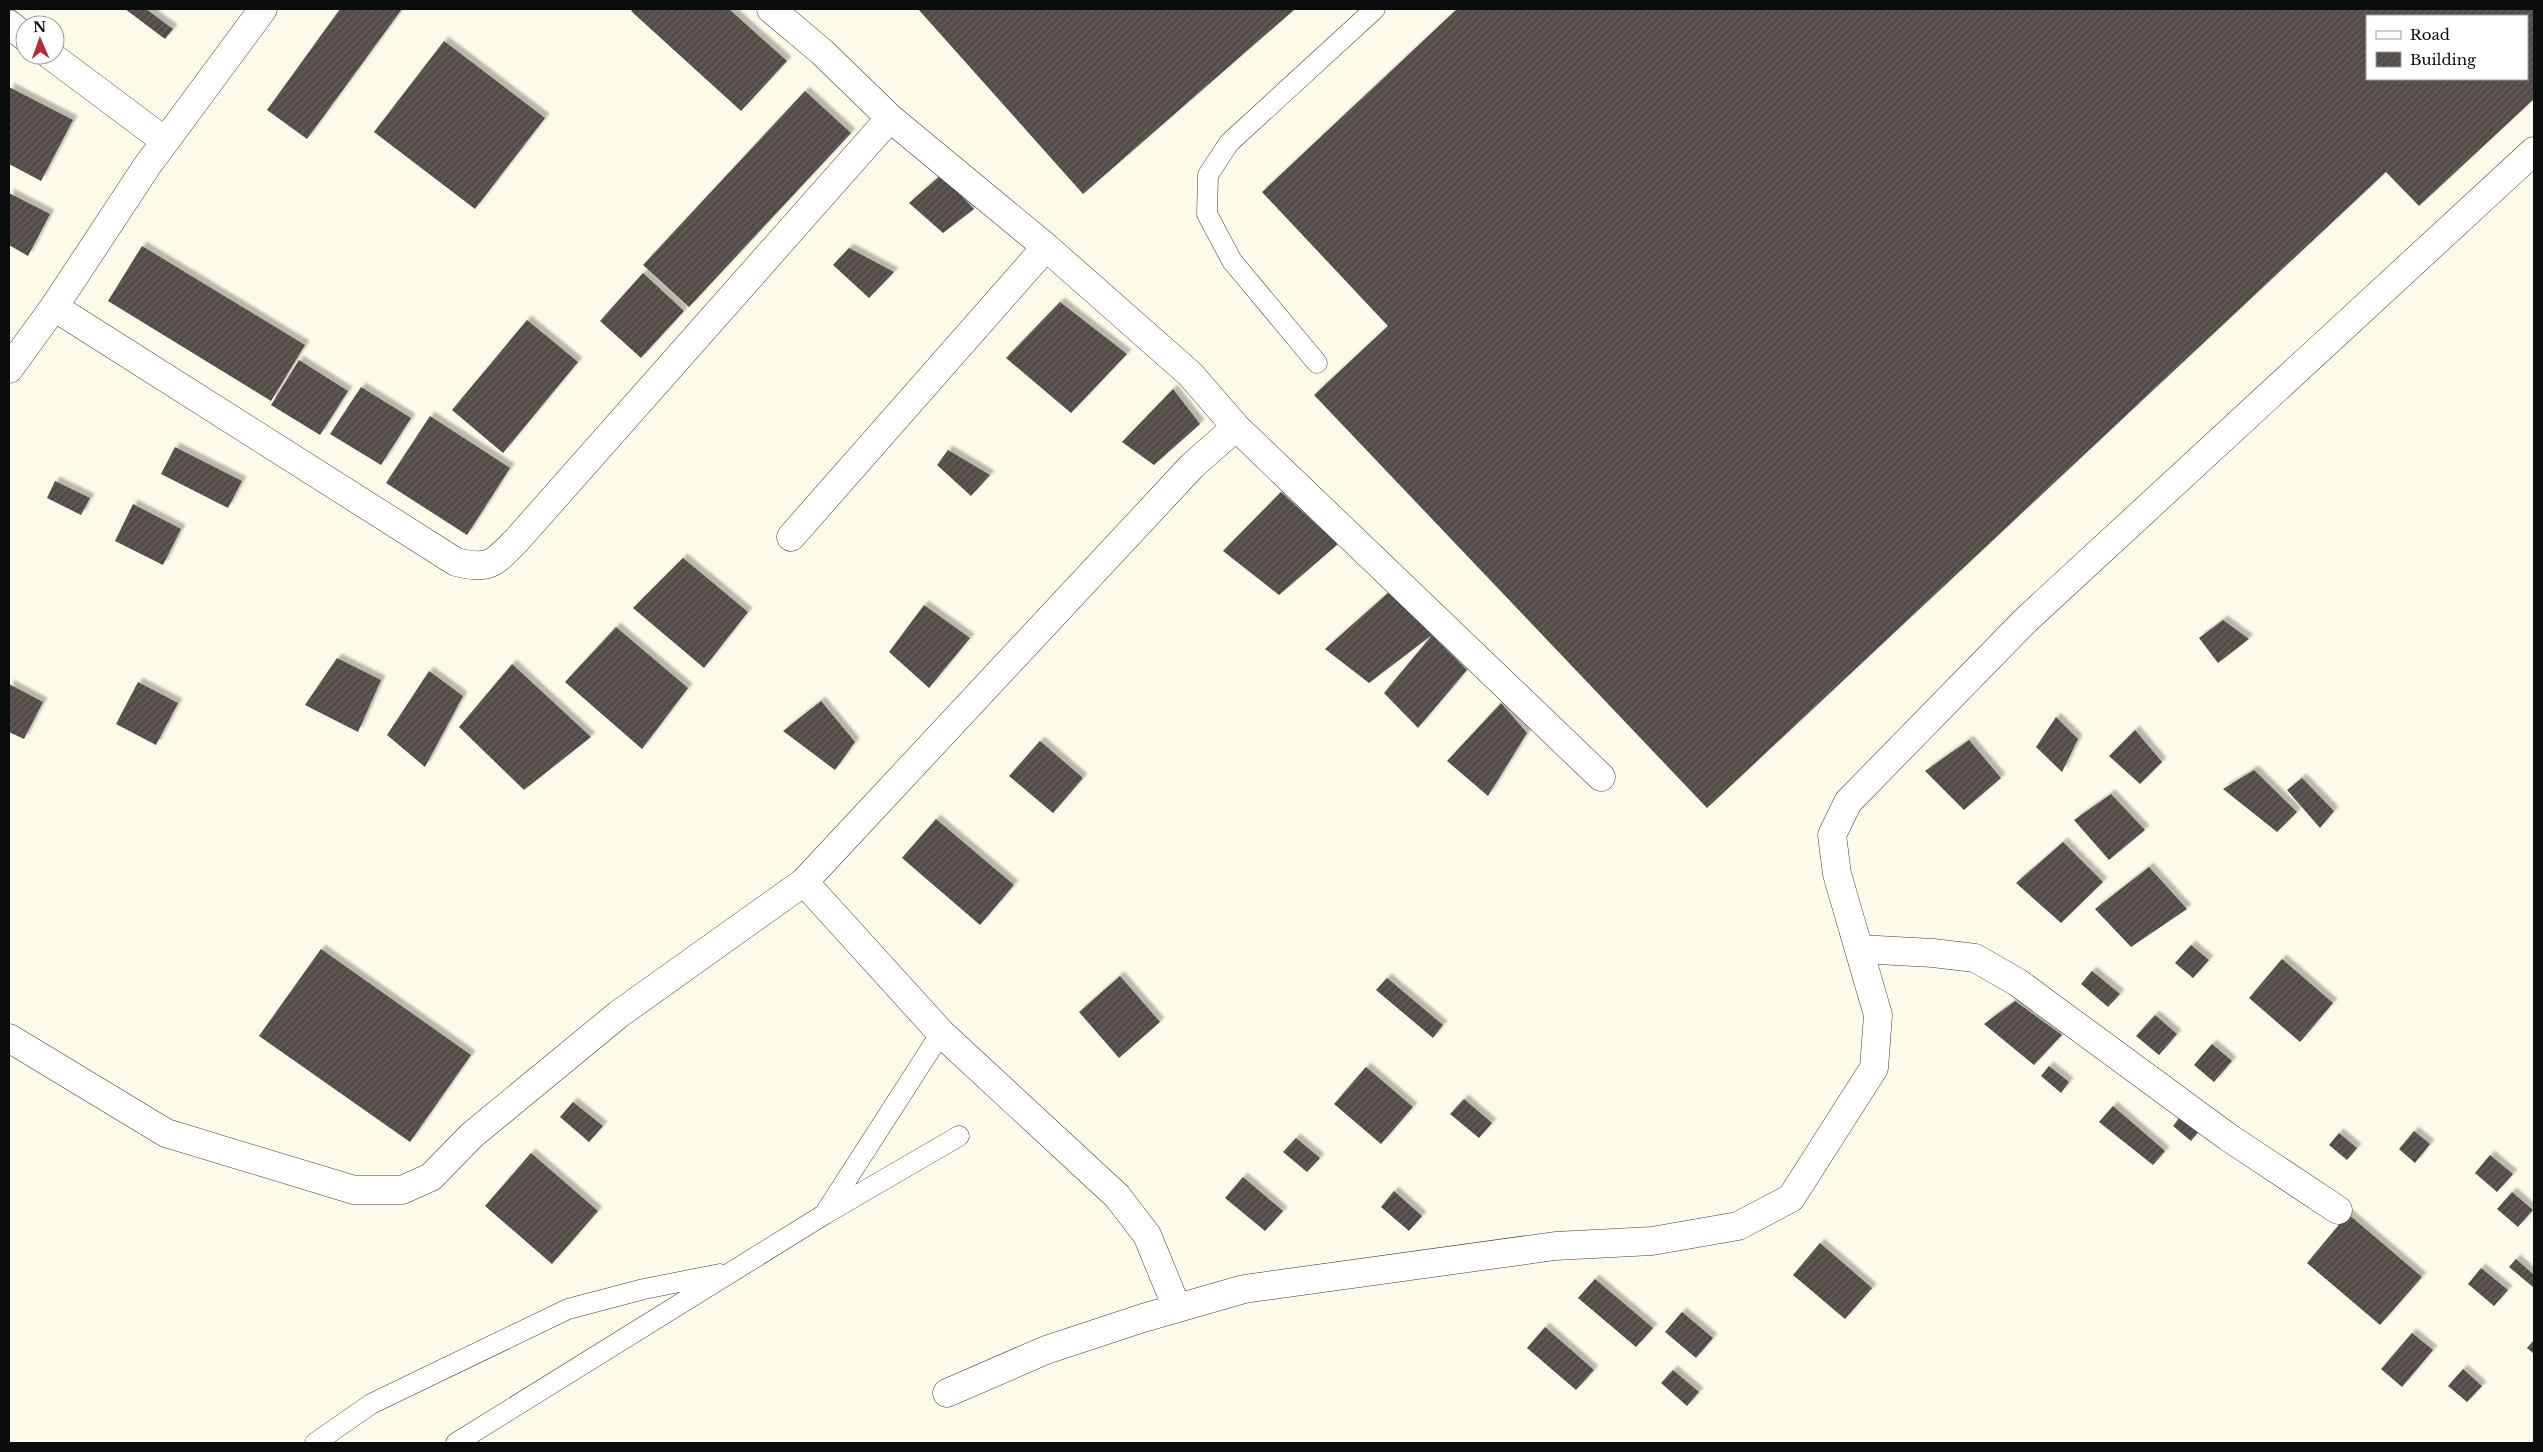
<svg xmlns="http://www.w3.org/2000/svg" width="2543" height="1452" font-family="'Libre Baskerville',serif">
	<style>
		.building { fill: url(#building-hatch); fill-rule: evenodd; filter: url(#shadow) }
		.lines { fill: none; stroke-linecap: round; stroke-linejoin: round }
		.lane-casing { stroke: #3e3e3e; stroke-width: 21 }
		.street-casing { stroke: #3e3e3e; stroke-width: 29 }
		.lane { stroke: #fff; stroke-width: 20 }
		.street { stroke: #fff; stroke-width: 28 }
	</style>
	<defs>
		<pattern id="building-hatch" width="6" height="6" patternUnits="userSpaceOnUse" patternTransform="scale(1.25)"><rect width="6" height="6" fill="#534c48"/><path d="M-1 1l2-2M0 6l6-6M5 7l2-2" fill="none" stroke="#67615e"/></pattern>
		<filter id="shadow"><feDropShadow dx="4.5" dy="-4.5" stdDeviation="1" flood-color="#0004"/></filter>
	</defs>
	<rect width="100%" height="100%" fill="#fefaea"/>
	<path class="building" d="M 125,9 L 146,9 L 173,29 L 165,39 Z
		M 340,9 L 402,9 L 307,139 L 267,110 Z
		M 633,9 L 729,9 L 787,61 L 741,111 L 631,11 Z
		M 918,9 L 1295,9 L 1083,194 Z
		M 1457,9 L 2534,9 L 2534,99 L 2419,206 L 2386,172 L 1707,808 L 1314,395 L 1388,326 L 1262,192 ZM 2367,16 L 2527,16 L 2527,79 L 2367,79 Z
		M 444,41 L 545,118 L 475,209 L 374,132 Z
		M 9,87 L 73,120 L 41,181 L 9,164 Z
		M 805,91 L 851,133 L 689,307 L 643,265 Z
		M 941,175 L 974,209 L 943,233 L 909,203 Z
		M 9,193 L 50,214 L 28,256 L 9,245 Z
		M 142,246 L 305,345 L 271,401 L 108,301 Z
		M 849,248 L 894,272 L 869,298 L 833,265 Z
		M 643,273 L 684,311 L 641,358 L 600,321 Z
		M 1060,302 L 1127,354 L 1071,413 L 1006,358 Z
		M 527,320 L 578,362 L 503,453 L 452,410 Z
		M 299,360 L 348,391 L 320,435 L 271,405 Z
		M 361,387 L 411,418 L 381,465 L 330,434 Z
		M 1173,389 L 1200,424 L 1154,465 L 1122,442 Z
		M 430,416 L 510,468 L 467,535 L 386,483 Z
		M 175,447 L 242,481 L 228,508 L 161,474 Z
		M 948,450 L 990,475 L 971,496 L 937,465 Z
		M 55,481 L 90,498 L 81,515 L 47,498 Z
		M 1281,492 L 1338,544 L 1279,595 L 1223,551 Z
		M 133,504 L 181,529 L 163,565 L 115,541 Z
		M 683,558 L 748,612 L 704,668 L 633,608 Z
		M 1389,592 L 1432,635 L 1369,683 L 1325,649 Z
		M 924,605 L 970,638 L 929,688 L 889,652 Z
		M 2223,620 L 2249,639 L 2218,663 L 2199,638 Z
		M 616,627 L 688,688 L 642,749 L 565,682 Z
		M 1432,635 L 1467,670 L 1418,728 L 1384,693 Z
		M 337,658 L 381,680 L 358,732 L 305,705 Z
		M 512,664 L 591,737 L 524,790 L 459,727 Z
		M 429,671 L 463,696 L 425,767 L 387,735 Z
		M 138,682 L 178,703 L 156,745 L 116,724 Z
		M 9,684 L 43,702 L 24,739 L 9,732 Z
		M 821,701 L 855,742 L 835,770 L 783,731 Z
		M 1501,703 L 1527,733 L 1488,796 L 1447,761 Z
		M 2056,717 L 2078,739 L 2062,772 L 2036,747 Z
		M 2135,730 L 2162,762 L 2140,784 L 2109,756 Z
		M 1969,740 L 2001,778 L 1964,810 L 1925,771 Z
		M 1040,741 L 1083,778 L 1053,813 L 1009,776 Z
		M 2254,770 L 2297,812 L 2277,832 L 2223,789 Z
		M 2302,778 L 2334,811 L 2320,828 L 2287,790 Z
		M 2111,794 L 2145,830 L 2109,860 L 2074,820 Z
		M 936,819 L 1014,885 L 980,925 L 902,858 Z
		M 2063,842 L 2103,882 L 2061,923 L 2016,883 Z
		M 2149,867 L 2187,909 L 2131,947 L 2095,909 Z
		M 2191,945 L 2209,960 L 2193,978 L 2175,963 Z
		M 321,949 L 471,1055 L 410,1142 L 259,1036 Z
		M 2282,959 L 2333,1003 L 2300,1042 L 2249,998 Z
		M 2092,971 L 2120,994 L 2108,1007 L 2081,984 Z
		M 1120,976 L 1160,1022 L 1119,1058 L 1079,1012 Z
		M 1387,978 L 1443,1025 L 1433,1038 L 1376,990 Z
		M 2015,1001 L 2062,1035 L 2034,1065 L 1984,1024 Z
		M 2155,1015 L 2177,1034 L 2159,1055 L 2136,1036 Z
		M 2212,1044 L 2232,1061 L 2214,1082 L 2194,1065 Z
		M 2049,1066 L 2069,1082 L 2061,1093 L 2041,1076 Z
		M 1366,1067 L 1413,1107 L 1381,1144 L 1334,1104 Z
		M 1464,1099 L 1492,1123 L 1479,1138 L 1450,1114 Z
		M 573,1102 L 603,1126 L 589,1142 L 560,1117 Z
		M 2113,1106 L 2165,1151 L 2153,1165 L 2099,1122 Z
		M 2182,1114 L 2200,1130 L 2191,1141 L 2173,1126 Z
		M 2414,1131 L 2430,1144 L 2415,1163 L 2399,1149 Z
		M 2339,1133 L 2357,1148 L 2347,1160 L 2329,1145 Z
		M 1296,1138 L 1320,1158 L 1307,1172 L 1283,1152 Z
		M 531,1153 L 598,1211 L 552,1264 L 485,1206 Z
		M 2490,1155 L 2513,1174 L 2497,1192 L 2475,1173 Z
		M 1243,1177 L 1283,1211 L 1265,1231 L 1225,1198 Z
		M 1394,1191 L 1422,1216 L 1409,1231 L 1381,1207 Z
		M 2512,1192 L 2533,1210 L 2518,1227 L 2497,1209 Z
		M 2348,1214 L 2422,1277 L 2380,1325 L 2307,1263 Z
		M 1820,1243 L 1872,1288 L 1845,1319 L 1793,1275 Z
		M 2516,1259 L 2534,1275 L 2533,1287 L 2509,1267 Z
		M 2481,1268 L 2508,1290 L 2494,1306 L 2468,1284 Z
		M 1595,1279 L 1653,1328 L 1636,1347 L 1578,1298 Z
		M 1682,1312 L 1713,1338 L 1696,1358 L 1665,1332 Z
		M 1545,1327 L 1594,1370 L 1576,1390 L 1527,1348 Z
		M 2412,1333 L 2433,1350 L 2402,1387 L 2381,1369 Z
		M 2534,1340 L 2534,1354 L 2527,1348 Z
		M 2463,1369 L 2482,1386 L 2467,1402 L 2448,1386 Z
		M 1673,1370 L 1699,1392 L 1687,1406 L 1661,1383 Z"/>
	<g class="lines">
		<g class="lane-casing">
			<path id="lane" d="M 1317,363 L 1232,261 L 1207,214 L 1208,175 L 1229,143 L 1375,9
				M 827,1210 L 941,1033
				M 315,1443 L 371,1404 L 568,1309 L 644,1289 L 720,1274
				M 456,1443 L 825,1214 L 959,1136"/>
		</g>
		<g class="street-casing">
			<path id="street" d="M 9,24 L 25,37
				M 50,55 L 165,141
				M 54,307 L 456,562 C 490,570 493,564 516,541 L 890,118
				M 9,369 L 54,307 L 147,166 L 263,9
				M 1236,427 L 1601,777
				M 791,537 L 1046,247
				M 804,882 L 941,1033 L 1117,1196 L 1147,1235 L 1177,1308
				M 1859,949 L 1933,953 L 1975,958 L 2017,982 L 2228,1137 L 2338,1210
				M 9,1038 L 166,1133 L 354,1190 L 402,1190 L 431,1177 L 472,1135 L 619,1014 L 804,882 L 1192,466 L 1236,427 L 1190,374 L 1046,247 L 890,118 L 822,52 L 771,9
				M 947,1393 L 1046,1350 L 1143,1318 L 1244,1289 L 1555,1246 L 1652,1241 L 1738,1226 L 1791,1198 L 1874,1068 L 1878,1015 L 1837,874 L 1832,835 L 1848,802 L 2027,619 L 2534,151"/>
		</g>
		<use href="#lane" class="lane"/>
		<use href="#street" class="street"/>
	</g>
	<rect width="2543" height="1452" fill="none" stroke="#0b0b0b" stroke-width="20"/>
	<rect x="2366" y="15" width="162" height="65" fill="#ffffff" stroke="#9d9d9d"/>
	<rect x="2376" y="31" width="25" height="8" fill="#ffffff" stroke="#9d9d9d"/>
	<text x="2410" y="40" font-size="15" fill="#0b0b0b">Road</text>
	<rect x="2376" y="52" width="25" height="15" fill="url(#building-hatch)" stroke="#9d9d9d"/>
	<text x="2410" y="65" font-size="15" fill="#0b0b0b">Building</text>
	<g transform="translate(40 40) rotate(358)"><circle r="24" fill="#ffffff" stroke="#9d9d9d"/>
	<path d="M0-4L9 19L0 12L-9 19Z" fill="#b42a33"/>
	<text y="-8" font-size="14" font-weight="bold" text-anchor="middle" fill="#0b0b0b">N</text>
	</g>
</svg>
